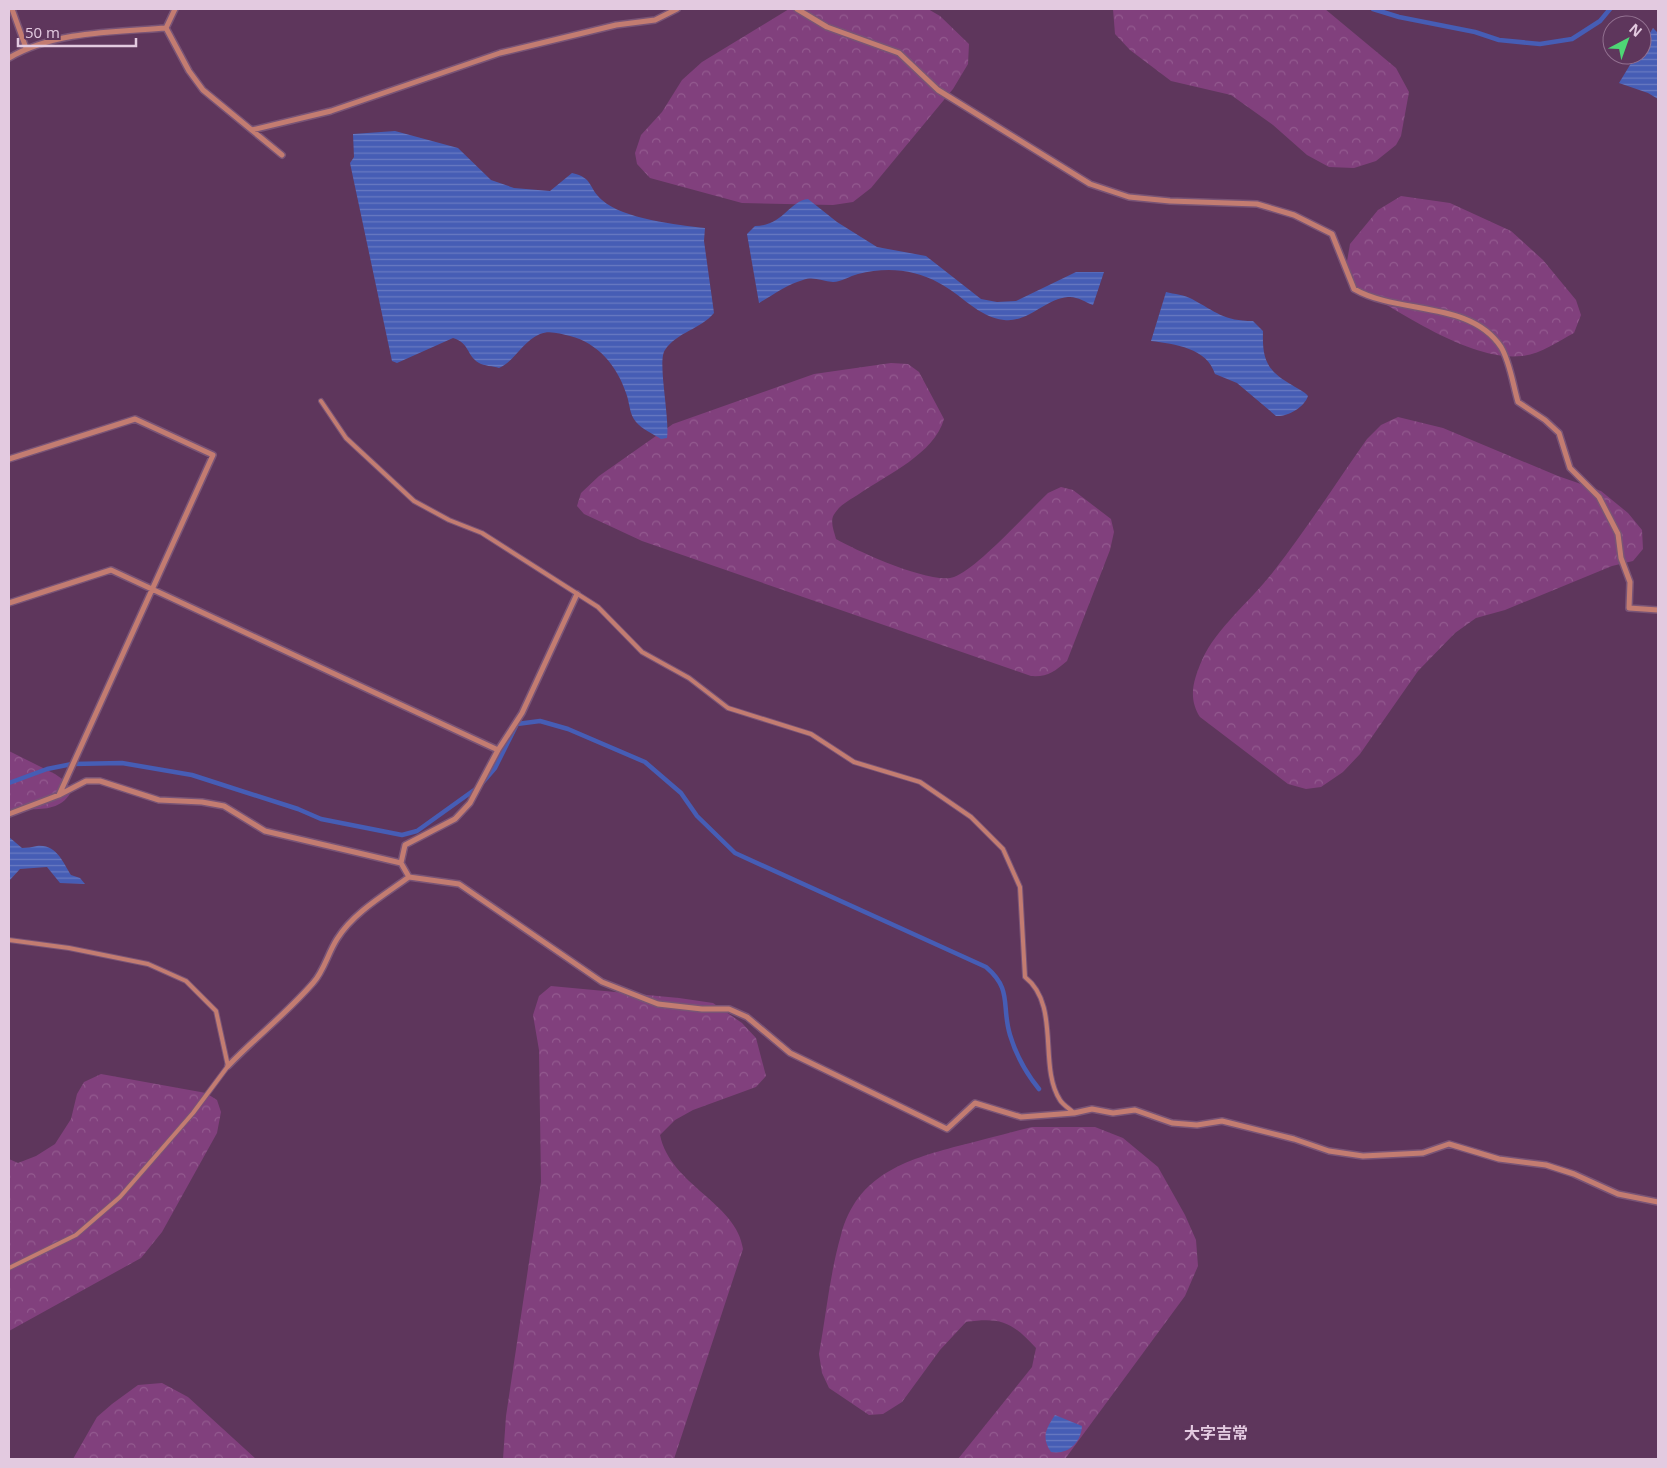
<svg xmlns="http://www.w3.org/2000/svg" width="1667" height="1468" font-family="'Open Sans','Noto Sans JP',sans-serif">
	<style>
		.forest { fill: url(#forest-crowns) }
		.water { fill: url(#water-rules) }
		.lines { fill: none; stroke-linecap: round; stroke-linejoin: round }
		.stream { stroke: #465db5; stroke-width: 4.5 }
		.lane-casing { stroke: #795476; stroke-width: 6 }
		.street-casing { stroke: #795476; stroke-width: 8 }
		.lane { stroke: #c37c71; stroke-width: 4 }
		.street { stroke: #c37c71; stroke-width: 5 }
		.labels { text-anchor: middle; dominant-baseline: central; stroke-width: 5; stroke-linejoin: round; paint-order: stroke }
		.quarter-label { font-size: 16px; font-weight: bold; fill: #e3cae0; stroke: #5e365c }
	</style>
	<defs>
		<pattern id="forest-crowns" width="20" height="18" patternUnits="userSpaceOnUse" patternTransform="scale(1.25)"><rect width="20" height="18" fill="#81407d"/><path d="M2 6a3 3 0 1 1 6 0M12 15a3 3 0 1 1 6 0" fill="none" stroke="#935a8f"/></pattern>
		<pattern id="water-rules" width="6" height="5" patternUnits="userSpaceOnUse" patternTransform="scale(1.25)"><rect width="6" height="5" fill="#465db5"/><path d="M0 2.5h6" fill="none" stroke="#697ac2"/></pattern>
	</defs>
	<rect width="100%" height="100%" fill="#5e365c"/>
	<path class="forest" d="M 789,9 L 928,9 L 940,16 L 969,44 L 968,64 L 953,89 L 871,188 L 853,202 L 833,205 L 742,203 L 650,178 L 637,164 L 635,153 L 641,135 L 662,112 L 682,80 L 702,62 Z
		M 1113,9 L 1325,9 L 1396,68 L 1409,92 L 1401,136 L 1396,145 L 1376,161 L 1354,168 L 1329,167 L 1307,155 L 1273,125 L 1231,95 L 1171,81 L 1130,50 L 1115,34 Z
		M 1401,196 L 1450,203 L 1511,231 L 1543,260 L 1576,300 L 1581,315 L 1574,333 C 1559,341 1539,355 1522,356 C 1470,362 1396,309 1351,284 L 1345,273 L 1350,244 L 1378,210 Z
		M 891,363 L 908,364 L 919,372 L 944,419 C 934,454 888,474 859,494 C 851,499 840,505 835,513 C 829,520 834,531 836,539 C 857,551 931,585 954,577 C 977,569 1028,512 1048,493 L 1061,487 L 1073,490 L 1111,519 L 1114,532 L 1110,550 L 1067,661 C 1054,672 1048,677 1031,676 L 642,541 L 584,514 L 577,506 L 581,493 L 599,476 L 673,424 L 814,374 Z
		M 1398,417 L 1443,428 L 1558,476 L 1601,491 L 1628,513 L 1642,530 L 1643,549 L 1633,561 L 1612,566 L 1505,610 L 1476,618 L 1455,633 L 1418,671 L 1360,754 L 1343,772 L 1321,787 L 1306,789 L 1288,784 L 1200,717 C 1188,698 1193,681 1202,660 C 1217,627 1251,601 1273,572 C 1306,530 1336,483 1367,439 L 1381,425 Z
		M 9,751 L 55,774 L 65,781 L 72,790 C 60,815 33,808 9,809 Z
		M 551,986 L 679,998 L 713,1003 L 742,1023 L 756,1038 L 766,1076 L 756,1087 L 693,1110 L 675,1120 L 660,1135 C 670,1185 737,1203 743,1249 L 674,1459 L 503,1459 L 506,1416 L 541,1182 L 539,1050 L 533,1015 L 539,996 Z
		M 101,1074 L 206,1093 L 217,1100 L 221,1112 L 217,1133 L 162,1232 L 141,1258 L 9,1331 L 9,1159 L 18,1163 L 36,1156 L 55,1144 L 71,1119 L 77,1094 L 84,1082 Z
		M 1032,1127 L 1095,1127 L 1123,1138 L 1158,1167 L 1185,1215 L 1196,1240 L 1198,1266 L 1185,1296 L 1065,1459 L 958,1459 L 1032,1367 L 1036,1348 C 1012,1322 1001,1317 966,1322 L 940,1350 L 902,1402 L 883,1414 L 869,1415 L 829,1388 L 822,1373 L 819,1354 C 826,1315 830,1273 841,1235 C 857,1175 905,1160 958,1146 C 983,1140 1007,1133 1032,1127 Z
		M 162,1383 L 188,1397 L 256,1459 L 73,1459 L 97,1417 L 112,1404 L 138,1385 Z"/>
	<path class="water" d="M 1653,28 L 1658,33 L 1658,99 L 1648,93 L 1619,83 L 1636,55 L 1642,55 L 1642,46 Z
		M 395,131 L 458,148 L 491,180 L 514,188 L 550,191 L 572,173 C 594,178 588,188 602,200 C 623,219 678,225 705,228 L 704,241 L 714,313 C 701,329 677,332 665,350 C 657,361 670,417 667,438 L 661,439 C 653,434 642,429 636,422 C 629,414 630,403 626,393 C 617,366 598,343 570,336 C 560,334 550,330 540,334 C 523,341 515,361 499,368 C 493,366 484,366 479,363 C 466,355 470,343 453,338 L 397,363 L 392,361 L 350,163 L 354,157 L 353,134 Z
		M 808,199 L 837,222 L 877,247 L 926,256 L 981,299 L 997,302 L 1016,301 L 1076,272 L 1104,272 L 1093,305 C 1085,302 1077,296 1068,297 C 1045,299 1028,323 1004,320 C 978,317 961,294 939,283 C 914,269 886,267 858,274 C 850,276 841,282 833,282 C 822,281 813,276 803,280 C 788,284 773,295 759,303 L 747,234 L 755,226 C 783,226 789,201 808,199 Z
		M 1166,292 C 1174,294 1185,295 1192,299 C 1216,312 1224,321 1253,321 L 1263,331 C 1262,360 1267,371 1292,385 C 1298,389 1304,391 1308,396 C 1304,408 1287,417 1276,416 L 1237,383 L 1215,374 C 1207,348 1175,344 1151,341 Z
		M 9,837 L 22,848 C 27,848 32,847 37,846 C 57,844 63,863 71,875 L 80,878 L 85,884 L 60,883 L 47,867 L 20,869 L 9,881 Z
		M 1055,1415 L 1082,1426 C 1081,1443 1068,1455 1051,1452 C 1041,1437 1046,1429 1055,1415 Z"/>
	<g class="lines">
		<path class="stream" d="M 1373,9 L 1399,17 L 1475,32 L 1499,40 L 1540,44 L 1572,39 L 1600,21 L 1610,9
			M 483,782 L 495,768 L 517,724 L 540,721 L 568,729 L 645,762 L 681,793 L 697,816 L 735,853 L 986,967 C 1013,990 1001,1005 1010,1035 C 1016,1055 1026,1073 1039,1089
			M 9,783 L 47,769 L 72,764 L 122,763 L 192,775 L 298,809 L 321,819 L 402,835 L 417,831 L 477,788"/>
		<g class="lane-casing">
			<path id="lane" d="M 321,401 L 346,438 L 414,501 L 449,520 L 482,533 L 598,607 L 642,652 L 689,678 L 728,708 L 811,734 L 854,762 L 920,782 L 971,817 L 1003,849 L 1020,887 L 1025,977 C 1061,1005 1038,1066 1060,1100 C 1063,1105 1070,1109 1074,1113
				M 9,940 L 69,948 L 148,964 L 186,981 L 216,1011 L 228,1066 L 193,1113 L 120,1197 L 76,1235 L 9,1268"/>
		</g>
		<g class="street-casing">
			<path id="street" d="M 12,9 L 26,48
				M 797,9 L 827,27 L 899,53 L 938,90 L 1090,184 L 1129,197 L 1170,201 L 1257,204 L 1294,215 L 1332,234 L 1354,289 C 1399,315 1470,300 1501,347 C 1510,362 1513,385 1518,402 L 1545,420 L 1559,433 L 1570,468 L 1599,497 L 1618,534 L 1621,558 L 1630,582 L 1629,608 L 1658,610
				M 166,28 L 189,71 L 203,90 L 282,155
				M 166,28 L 175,9
				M 9,58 C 55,31 113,32 166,28
				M 252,130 L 331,111 L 500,53 L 616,25 L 655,20 L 677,9
				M 9,459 L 135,419 L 213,455 L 59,795
				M 9,603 L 111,570 L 498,750
				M 9,814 L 59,795 L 86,781 L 100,781 L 159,800 L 202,802 L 224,806 L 265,831 L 401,863 L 409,877
				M 401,863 L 405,845 L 455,819 L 470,803 L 498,750 L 522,713 L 577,594
				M 228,1066 C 256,1037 287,1013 313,983 C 324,971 328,953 337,939 C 353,913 384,895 409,877 L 459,884 L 602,982 L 658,1004 L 702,1009 L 729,1009 L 747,1017 L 790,1053 L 947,1129 L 975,1103 L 1021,1117 L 1074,1113 L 1092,1109 L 1113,1113 L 1135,1110 L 1172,1123 L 1197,1125 L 1222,1121 L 1294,1139 L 1329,1151 L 1363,1156 L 1423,1153 L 1449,1144 L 1499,1159 L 1546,1165 L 1574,1174 L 1618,1194 L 1658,1202"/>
		</g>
		<use href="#lane" class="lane"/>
		<use href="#street" class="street"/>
	</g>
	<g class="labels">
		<g class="quarter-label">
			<text x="1216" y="1433">大字吉常</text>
		</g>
	</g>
	<rect width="1667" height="1468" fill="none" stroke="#e3cae0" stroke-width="20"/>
	<g transform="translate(1627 40) rotate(41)"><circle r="24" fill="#5e365c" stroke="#937191"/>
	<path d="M0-4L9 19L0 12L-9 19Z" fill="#4ed675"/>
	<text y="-8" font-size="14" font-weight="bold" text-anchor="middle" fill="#e3cae0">N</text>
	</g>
	<path d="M18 38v8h118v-8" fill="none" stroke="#e3cae0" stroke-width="2.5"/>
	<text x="25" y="38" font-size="15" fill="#e3cae0" stroke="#5e365c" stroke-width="4" paint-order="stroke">50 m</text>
</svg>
